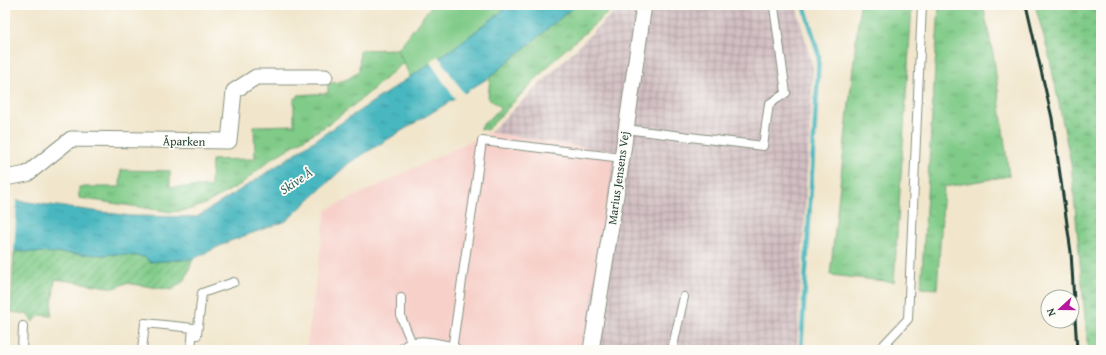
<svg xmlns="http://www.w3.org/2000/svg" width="1106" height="355" font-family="'Gentium Book Plus',serif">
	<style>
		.built { fill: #f7d0ca }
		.industrial { fill: url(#industrial-grid) }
		.grass { fill: url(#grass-tufts); stroke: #50845e }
		.wetland { fill: url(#wetland-marsh); stroke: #50845e }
		.park { fill: #80cb88; stroke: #50845e }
		.garden { fill: url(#garden-furrows); stroke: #50845e }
		.water { fill: url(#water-ripples); stroke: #347a7a }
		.pier { fill: #f1e6cc }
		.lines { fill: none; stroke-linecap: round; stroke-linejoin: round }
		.stream { stroke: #48b7c0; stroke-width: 4.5 }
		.service-casing { stroke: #889280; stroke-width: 10 }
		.minor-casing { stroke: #889280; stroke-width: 17 }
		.service { stroke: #fff; stroke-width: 8 }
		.minor { stroke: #fff; stroke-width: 15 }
		.rail { stroke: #1f3d34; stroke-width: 3 }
		.labels { text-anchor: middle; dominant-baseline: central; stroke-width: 3.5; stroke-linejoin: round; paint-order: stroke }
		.street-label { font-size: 12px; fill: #1f3d34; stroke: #fdfcf7 }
		.water-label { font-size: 13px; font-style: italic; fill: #2b625e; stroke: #fdfcf7 }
	</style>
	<defs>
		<pattern id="industrial-grid" width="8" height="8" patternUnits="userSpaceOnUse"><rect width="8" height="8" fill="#d2bec2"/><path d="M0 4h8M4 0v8" fill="none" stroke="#aa9c9e"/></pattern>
		<pattern id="grass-tufts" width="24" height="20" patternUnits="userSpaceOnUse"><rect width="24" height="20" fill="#80cb88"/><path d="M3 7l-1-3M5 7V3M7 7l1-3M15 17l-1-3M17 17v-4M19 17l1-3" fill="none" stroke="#68a670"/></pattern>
		<pattern id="wetland-marsh" width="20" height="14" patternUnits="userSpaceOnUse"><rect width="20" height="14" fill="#80cb88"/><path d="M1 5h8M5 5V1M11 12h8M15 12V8" fill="none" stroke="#68a670"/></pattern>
		<pattern id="garden-furrows" width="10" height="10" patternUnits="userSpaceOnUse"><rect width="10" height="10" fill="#80cb88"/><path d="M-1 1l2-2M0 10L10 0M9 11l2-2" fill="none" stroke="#68a670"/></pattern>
		<pattern id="water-ripples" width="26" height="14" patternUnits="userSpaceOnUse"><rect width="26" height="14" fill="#48b7c0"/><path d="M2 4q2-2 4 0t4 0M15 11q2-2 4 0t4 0" fill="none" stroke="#3b969d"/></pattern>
	</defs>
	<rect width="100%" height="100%" fill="#fdfcf7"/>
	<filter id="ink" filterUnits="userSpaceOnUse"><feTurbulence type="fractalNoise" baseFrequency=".025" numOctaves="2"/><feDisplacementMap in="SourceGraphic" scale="8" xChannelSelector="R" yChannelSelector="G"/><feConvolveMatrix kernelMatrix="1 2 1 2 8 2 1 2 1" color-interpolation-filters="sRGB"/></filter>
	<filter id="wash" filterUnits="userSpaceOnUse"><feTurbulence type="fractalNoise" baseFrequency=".012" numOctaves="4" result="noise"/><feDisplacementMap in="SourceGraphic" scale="16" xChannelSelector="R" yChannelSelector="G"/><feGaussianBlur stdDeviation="0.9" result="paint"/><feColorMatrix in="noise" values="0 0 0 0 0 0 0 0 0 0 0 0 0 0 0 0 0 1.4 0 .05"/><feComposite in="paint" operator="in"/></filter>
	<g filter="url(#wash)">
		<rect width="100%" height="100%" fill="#f1e6cc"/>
		<path class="built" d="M 490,132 L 616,152 L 584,350 L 306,350 L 326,210 Z"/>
		<path class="industrial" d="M 621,5 L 796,5 L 813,68 L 797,350 L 584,350 L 615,152 L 490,132 Z"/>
		<path class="grass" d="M 576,5 L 617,5 L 559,55 L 487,130 L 479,128 L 501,108 L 488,98 L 490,77 Z
			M 860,5 L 912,5 L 894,282 L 830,275 Z
			M 939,5 L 983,5 L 994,59 L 1009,176 L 944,187 L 937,289 L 921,288 Z
			M 398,49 L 404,62 L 364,97 L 329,124 L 271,159 L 241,184 L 203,205 L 187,210 L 171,212 L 79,198 L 79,187 L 120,187 L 121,170 L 170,171 L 170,187 L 211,187 L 212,160 L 255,159 L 254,126 L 294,125 L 294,98 L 298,98 L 298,95 L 328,93 L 328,84 C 342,81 349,81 359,70 L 360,50 Z"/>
		<path class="wetland" d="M 1035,5 L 1101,5 L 1101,350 L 1088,350 L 1071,163 L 1049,55 Z"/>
		<path class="park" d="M 432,5 L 510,5 L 455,47 L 410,77 L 398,49 Z"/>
		<path class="garden" d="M 14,251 L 105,255 L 116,254 L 145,257 L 149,262 L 193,259 L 185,280 L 172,290 L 126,283 L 115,288 L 55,279 L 51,316 L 40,315 L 33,322 L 27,314 L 11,312 Z"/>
		<path class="water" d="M 510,5 L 576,5 L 490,77 L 349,163 L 286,221 L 230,241 L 193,259 L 149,262 L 145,257 L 116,254 L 105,255 L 5,251 L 5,199 L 131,216 L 197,217 L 254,181 L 455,47 Z"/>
		<path class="pier" d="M 438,56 L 465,95 L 456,100 L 430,62 Z
			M 5,197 L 17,199 L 14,253 L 5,253 Z"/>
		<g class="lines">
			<path class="stream" d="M 801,350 L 819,56 L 804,5"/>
		</g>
	</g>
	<g filter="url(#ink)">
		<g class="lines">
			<g class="service-casing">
				<path id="service" d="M 625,129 L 763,146 L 769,104 L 786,93 L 774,7 L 772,5
					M 401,298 L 401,317 L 413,346
					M 197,335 L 202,293 L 234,282
					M 22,350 L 23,326
					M 142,350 L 145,323 L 193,328 L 191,350
					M 452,350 L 482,141 L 622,158
					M 672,350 L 684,297
					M 879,350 L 908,319 L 922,5"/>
			</g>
			<g class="minor-casing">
				<path id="minor" d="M 5,178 L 27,174 L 71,139 L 229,141 L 234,91 L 256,77 L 325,77
					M 405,350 C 417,340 439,347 453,350
					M 591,350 L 622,158 L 644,5"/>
			</g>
			<use href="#service" class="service"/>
			<use href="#minor" class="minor"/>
			<path class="rail" d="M 1026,5 L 1052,118 L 1071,252 L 1077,350"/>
		</g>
	</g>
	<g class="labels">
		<g class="street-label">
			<text transform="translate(184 141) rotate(1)">Åparken</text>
			<text transform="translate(618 178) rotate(-82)">Marius Jensens Vej</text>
		</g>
		<g class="water-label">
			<text transform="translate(296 181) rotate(-34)">Skive Å</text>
		</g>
	</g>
	<rect width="1106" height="355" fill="none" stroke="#fdfcf7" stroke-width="20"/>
	<g transform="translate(1060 309) rotate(249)"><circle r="19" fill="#fdfcf7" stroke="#a4b0a9"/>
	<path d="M0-3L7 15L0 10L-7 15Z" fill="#b5179e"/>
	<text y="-6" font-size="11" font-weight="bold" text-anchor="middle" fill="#1f3d34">N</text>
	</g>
</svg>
